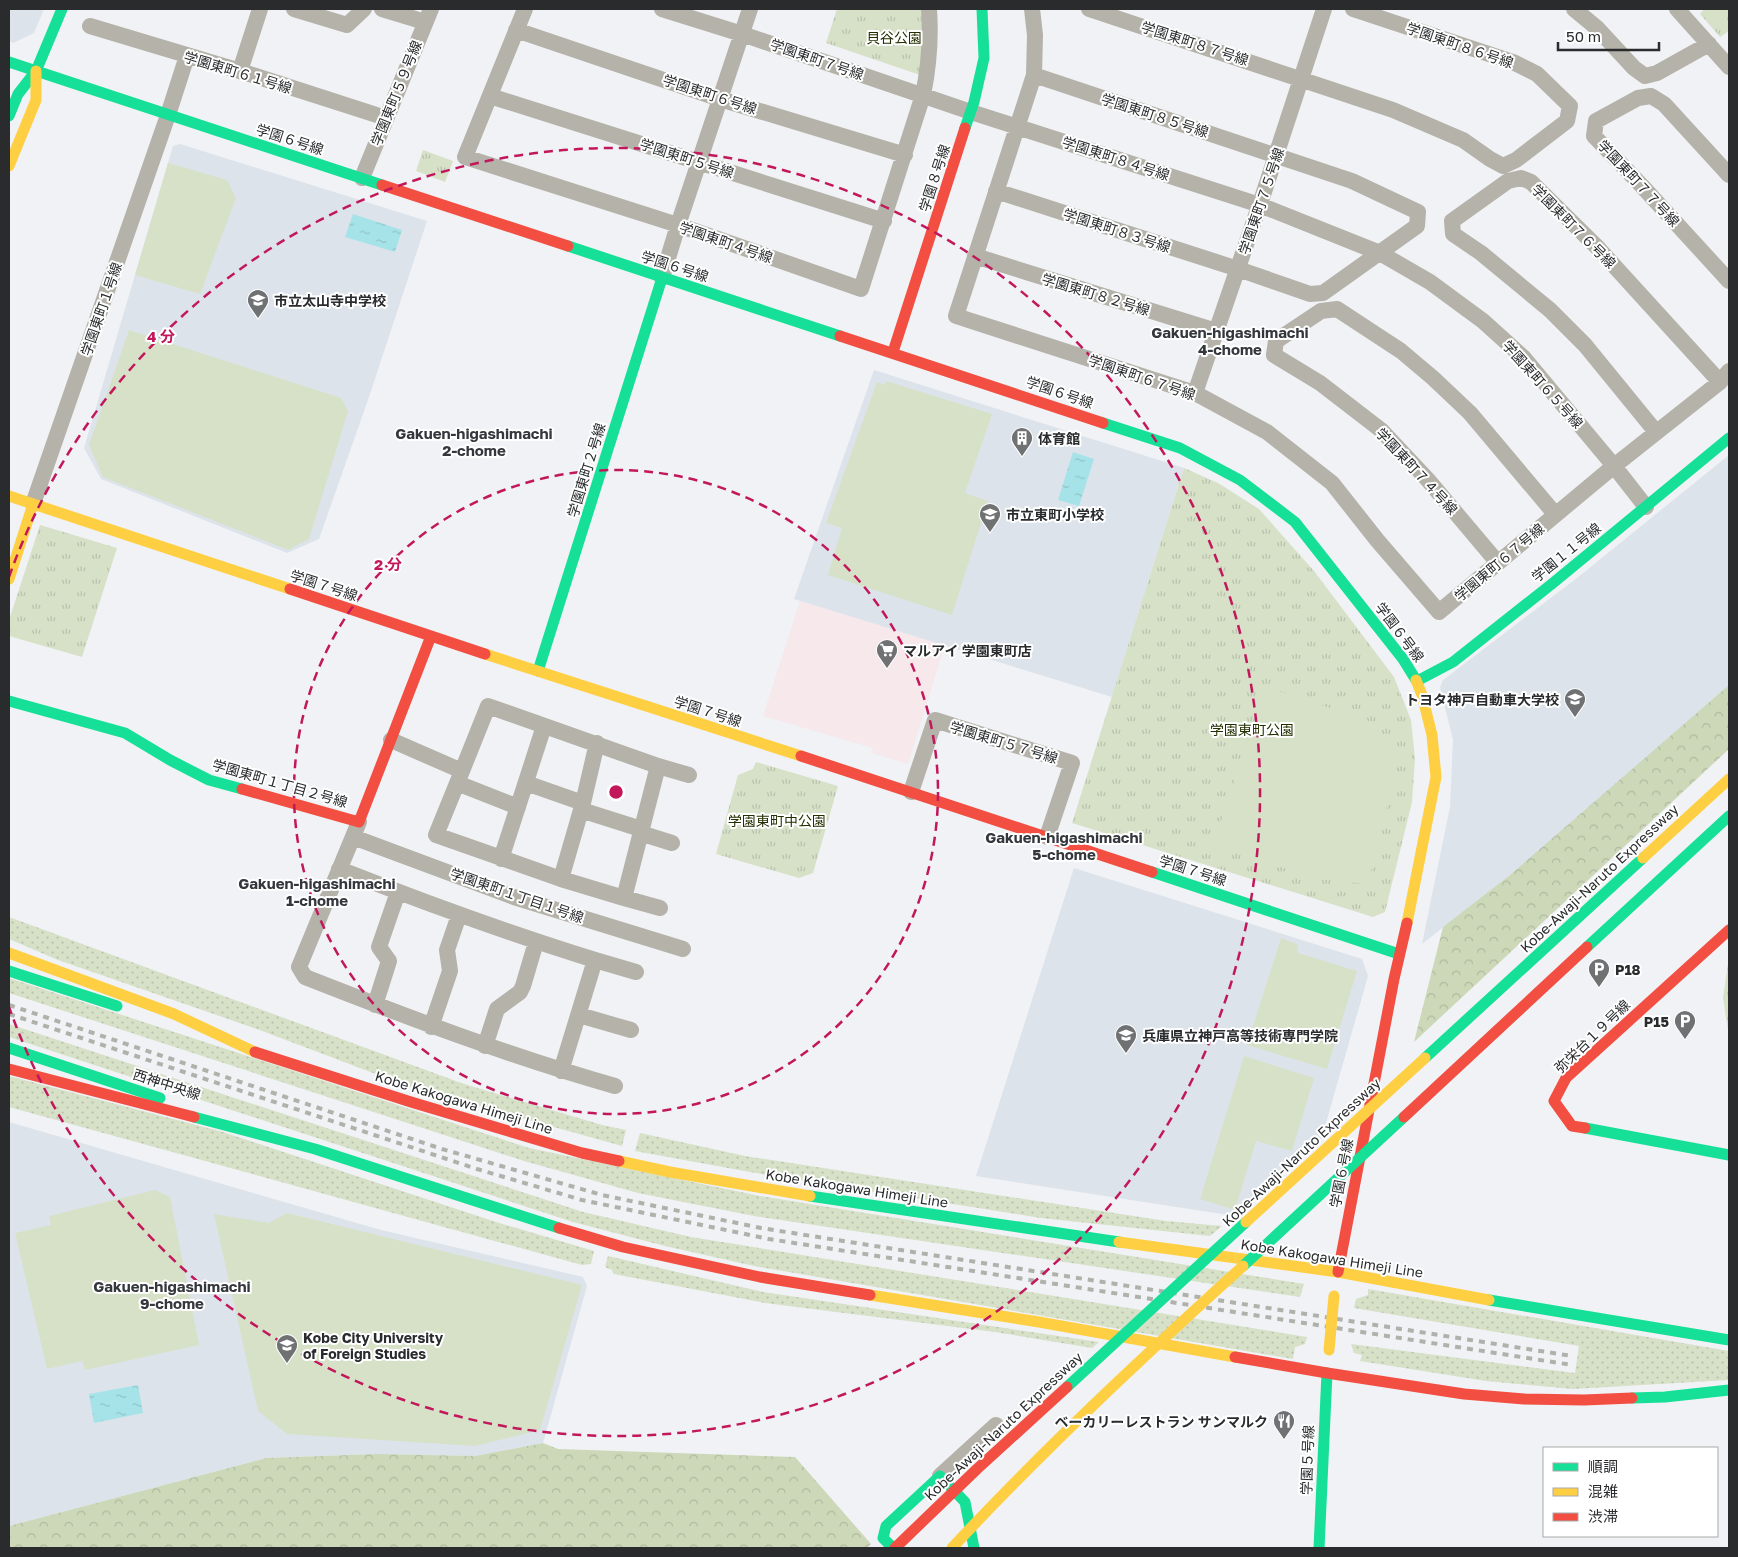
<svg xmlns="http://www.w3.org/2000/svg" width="1738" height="1557" font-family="'Golos Text','Noto Sans JP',sans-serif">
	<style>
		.commercial { fill: #f6e8eb }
		.built { fill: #dde3eb }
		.grass { fill: url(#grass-dots) }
		.forest { fill: url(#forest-crowns) }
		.park { fill: url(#park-tufts) }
		.pitch { fill: #d7e1c8 }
		.water { fill: url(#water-ripples) }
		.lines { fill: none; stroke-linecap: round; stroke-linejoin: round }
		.street { stroke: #b4b2a9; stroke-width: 16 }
		.fast { stroke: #16e098; stroke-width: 11 }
		.slow { stroke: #ffcf43; stroke-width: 11 }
		.jam { stroke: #f24e42; stroke-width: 11 }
		.rail { stroke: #b0b1ab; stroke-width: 4; stroke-dasharray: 6 6; stroke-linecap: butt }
		.fast-bridge { stroke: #16e098; stroke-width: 11 }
		.slow-bridge { stroke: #ffcf43; stroke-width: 11 }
		.jam-bridge { stroke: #f24e42; stroke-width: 11 }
		.ring { fill: none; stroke: #c2185b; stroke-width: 2.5; stroke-dasharray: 9 6 }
		.labels { text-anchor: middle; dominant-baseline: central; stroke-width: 4; stroke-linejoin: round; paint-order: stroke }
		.park-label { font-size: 14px; fill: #232f01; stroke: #fff }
		.street-label { font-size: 14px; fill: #292b2d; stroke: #fff }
		.poi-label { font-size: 14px; font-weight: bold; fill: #292b2d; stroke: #fff; text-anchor: start }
		.neighbourhood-label { font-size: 15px; font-weight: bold; fill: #34383d; stroke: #fff }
		.centre { fill: #c2185b; stroke: #fff; stroke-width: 2.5 }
		.ring-label { font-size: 15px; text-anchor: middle; font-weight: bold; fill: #c2185b; stroke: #fff; stroke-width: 4; stroke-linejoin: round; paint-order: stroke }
	</style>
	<defs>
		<pattern id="grass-dots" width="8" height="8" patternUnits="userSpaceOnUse" patternTransform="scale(1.25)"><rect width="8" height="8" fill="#d7e1c8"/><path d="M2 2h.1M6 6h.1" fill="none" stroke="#b9c1ac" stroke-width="1.8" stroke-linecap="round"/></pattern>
		<pattern id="forest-crowns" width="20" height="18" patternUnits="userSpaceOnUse" patternTransform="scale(1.25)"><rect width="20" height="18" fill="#ccd8b8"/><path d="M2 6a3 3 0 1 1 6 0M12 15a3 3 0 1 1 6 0" fill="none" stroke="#afba9e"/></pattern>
		<pattern id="park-tufts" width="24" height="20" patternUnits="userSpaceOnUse" patternTransform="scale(1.25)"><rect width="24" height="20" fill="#d7e1c8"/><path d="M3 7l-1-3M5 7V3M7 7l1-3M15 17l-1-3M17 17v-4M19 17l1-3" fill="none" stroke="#b9c1ac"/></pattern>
		<pattern id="water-ripples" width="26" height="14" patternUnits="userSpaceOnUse" patternTransform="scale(1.25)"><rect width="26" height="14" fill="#a6e3e8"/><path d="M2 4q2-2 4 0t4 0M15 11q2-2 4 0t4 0" fill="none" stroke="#8fc3c7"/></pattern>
	</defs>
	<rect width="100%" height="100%" fill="#f0f2f5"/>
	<path class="commercial" d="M 800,601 L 945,645 L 908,764 L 872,753 L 873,748 L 763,716 Z"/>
	<path class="built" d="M 9,9 L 44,9 L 34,33 L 13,43 L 9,41 Z
		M 180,144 L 427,221 L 369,397 L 319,539 L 287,553 L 101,479 L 84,448 L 173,146 Z
		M 874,370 L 1184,468 L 1112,697 L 794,599 Z
		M 1729,455 L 1729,696 L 1510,875 L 1422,944 L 1450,807 L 1453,740 L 1440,687 L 1443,680 L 1577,578 Z
		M 1074,868 L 1362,959 L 1368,976 L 1322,1137 L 1235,1216 L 976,1176 Z
		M 9,1122 L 381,1230 L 583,1277 L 587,1286 L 543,1443 L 475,1456 L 377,1454 L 266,1458 L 9,1526 Z"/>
	<path class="grass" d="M 9,917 L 464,1084 L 602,1125 L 626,1130 L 622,1146 L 410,1087 L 257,1029 L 58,960 L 9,939 Z
		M 9,978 L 529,1148 L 760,1196 L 1304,1284 L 1300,1297 L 754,1216 L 638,1193 L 524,1161 L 9,993 Z
		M 9,1024 L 583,1212 L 691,1237 L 1307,1337 L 1305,1344 L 1295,1347 L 1293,1359 L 754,1266 L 665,1246 L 573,1222 L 9,1037 Z
		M 9,1076 L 223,1132 L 496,1222 L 594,1251 L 591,1264 L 582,1265 L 9,1107 Z
		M 640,1133 L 745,1156 L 1166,1221 L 1222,1226 L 1210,1236 L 1041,1218 L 750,1172 L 635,1151 Z
		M 608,1256 L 763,1292 L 1099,1342 L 1092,1348 L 995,1332 L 765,1303 L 614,1274 L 612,1270 L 605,1267 Z
		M 1368,1289 L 1729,1351 L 1729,1380 L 1573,1389 L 1486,1381 L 1360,1361 L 1362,1355 L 1354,1353 L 1351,1344 L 1575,1373 L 1579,1346 L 1354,1308 L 1356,1299 L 1368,1295 Z"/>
	<path class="forest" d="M 1729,685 L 1729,749 L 1414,1042 L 1443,927 L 1510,875 Z
		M 543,1443 L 558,1449 L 795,1457 L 871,1544 L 867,1548 L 9,1548 L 9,1526 L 266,1458 L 377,1454 L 475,1456 Z"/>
	<path class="park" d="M 837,9 L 921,9 L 924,38 L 920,75 L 826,43 Z
		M 1704,9 L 1729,9 L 1729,31 L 1720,37 L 1700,14 Z
		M 423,150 L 453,161 L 445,182 L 416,171 Z
		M 1184,468 L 1218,483 L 1259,509 L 1314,571 L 1394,677 L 1411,720 L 1415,759 L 1412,802 L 1385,912 L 1373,917 L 1072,823 Z
		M 40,525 L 117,548 L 82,657 L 9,636 L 9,620 Z
		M 756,762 L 838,786 L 813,873 L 799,878 L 716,854 L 738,775 L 753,769 Z
		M 1729,957 L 1729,1036 L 1723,998 Z"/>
	<path class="pitch" d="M 168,163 L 227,180 L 236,198 L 200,294 L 135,275 Z
		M 129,330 L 341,398 L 348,411 L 309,539 L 288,550 L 103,477 L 89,445 Z
		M 886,381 L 992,414 L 965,493 L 988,501 L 952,615 L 828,575 L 842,528 L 826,523 L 877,382 L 885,385 Z
		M 1272,689 L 1369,721 L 1380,729 L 1391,748 L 1392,785 L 1368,884 L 1318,879 L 1213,845 L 1263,695 Z
		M 1281,938 L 1297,944 L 1298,953 L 1357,971 L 1327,1069 L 1247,1045 Z
		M 1244,1056 L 1314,1078 L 1292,1151 L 1256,1141 L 1235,1210 L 1200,1199 Z
		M 155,1190 L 170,1197 L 199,1345 L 85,1370 L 82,1361 L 47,1369 L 15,1233 L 51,1225 L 49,1216 Z
		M 287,1213 L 582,1285 L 540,1430 L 475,1446 L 287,1434 L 258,1411 L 214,1214 L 269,1223 Z"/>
	<path class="water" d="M 353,214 L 402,230 L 395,252 L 345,237 Z
		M 1073,452 L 1094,459 L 1079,506 L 1058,500 Z
		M 138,1385 L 143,1413 L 94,1423 L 89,1394 Z"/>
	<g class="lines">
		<path class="street" d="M 294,9 L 347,25 L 364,9
			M 382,9 L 425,22
			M 525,9 L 465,157 L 678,225 L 861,289 L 923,95 C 929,66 931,38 929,9
			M 662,9 L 742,34 L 971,112 L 1260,205 L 1380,253 L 1430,282 L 1483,321 L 1524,358 L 1614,466 L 1646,507
			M 1032,9 L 1035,35 L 1034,75 L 956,316 L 1195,393 L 1267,432 L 1332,483 L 1377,540 L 1439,612 L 1614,466 L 1720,382 L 1729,371
			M 1089,9 L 1393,110 L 1463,140 L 1490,159 L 1503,166 L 1516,160 L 1567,121 L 1570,106 L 1537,74 L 1513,62 L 1353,9
			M 1574,9 L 1597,28 L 1634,68 L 1645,76 L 1657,73 L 1709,44
			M 1677,9 L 1729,67
			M 90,26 L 240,71 L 386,118
			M 516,30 L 720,99 L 905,155
			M 240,71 L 260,9
			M 490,96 L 884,221
			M 1729,175 L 1664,104 L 1651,96 L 1638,98 L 1596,121 L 1594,136 L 1642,186 L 1729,281
			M 362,178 L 431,9
			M 996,191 L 1238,269 L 1310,294 L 1323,293 L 1417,226 L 1418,212 L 1352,181 L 1034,75
			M 975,256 L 1216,331
			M 662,278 L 678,225 L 750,9
			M 1195,393 L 1263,195 L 1324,9
			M 1656,432 L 1585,345 L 1550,310 L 1481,253 L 1453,234 L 1452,221 L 1508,181 L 1521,178 L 1531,182 L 1597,247 L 1720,382
			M 33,504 L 168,115 L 187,56
			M 1498,563 L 1428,480 L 1381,430 L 1320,383 L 1274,355 L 1276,341 L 1321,311 L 1337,309 L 1401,351 L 1433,378 L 1470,413 L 1555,514
			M 391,740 L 462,771 L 436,835 L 561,879 L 624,898 L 658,766 L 488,706 L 462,771
			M 658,766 L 689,775
			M 457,783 L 518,807
			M 526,783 L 583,803
			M 911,792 L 935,720 L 1072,763 L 1047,837
			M 581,810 L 641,829
			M 359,822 L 299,967 L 305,977 C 407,1017 509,1056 615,1086
			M 640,833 L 672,843
			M 353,837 L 514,897 L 683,949
			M 501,859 L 544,726
			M 339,869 C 423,902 508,933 595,960 L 561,1071
			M 561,879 L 583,803 L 597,743
			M 624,898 L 660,908
			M 595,960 L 636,972
			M 375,1005 L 389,961 L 379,947 L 398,892
			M 579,1015 L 631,1030
			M 431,1027 L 450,971 L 447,950 L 459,915
			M 485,1046 L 497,1009 L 520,992 L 523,986 L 536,942
			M 940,1476 L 996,1425"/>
		<path class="fast" d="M 9,62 L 382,185
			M 9,116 L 18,94 L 36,71 L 62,9
			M 965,128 L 974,102 L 984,58 L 982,9
			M 568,246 L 840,336
			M 1103,423 L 1180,448 L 1240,480 L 1295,522 L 1403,659 L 1416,680
			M 538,671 L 662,278
			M 1417,681 L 1453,662 L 1553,583 L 1729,438
			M 9,701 L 125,733 L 170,760 L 209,780 L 242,789
			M 1152,872 L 1399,954
			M 9,971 L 117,1006
			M 9,1048 L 160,1098
			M 194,1117 L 315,1149 L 559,1228
			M 1585,1128 L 1729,1155
			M 810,1196 L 1119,1242
			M 1489,1300 L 1729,1340
			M 1632,1398 L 1665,1397 L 1729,1390
			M 896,1548 L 892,1547 L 883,1538 L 886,1526 L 940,1476 L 965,1502 L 974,1548
			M 1319,1548 L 1327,1373"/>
		<path class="slow" d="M 9,166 L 36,100 L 36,71
			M 9,496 L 290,589
			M 9,579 L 33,504
			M 485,654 L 801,756
			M 1407,923 L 1436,777 L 1432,735 L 1422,695 L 1416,680
			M 9,953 L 174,1014 L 255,1052
			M 619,1161 L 670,1172 L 810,1196
			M 1119,1242 L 1338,1272 L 1489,1300
			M 870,1295 L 1039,1322 L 1235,1357"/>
		<path class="jam" d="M 382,185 L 568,246
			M 840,336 L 1103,423
			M 893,352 L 965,128
			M 290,589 L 485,654
			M 801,756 L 1152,872
			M 242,789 L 359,822 L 431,636
			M 255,1052 L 411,1102 L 582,1153 L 619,1161
			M 9,1069 L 194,1117
			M 1585,1128 L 1572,1126 L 1554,1101 L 1566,1078 L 1729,930
			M 559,1228 L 623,1247 L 760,1277 L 870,1295
			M 1338,1272 L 1394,979 L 1407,923
			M 1235,1357 L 1327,1373 L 1464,1394 L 1524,1399 L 1584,1400 L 1632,1398"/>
		<path class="rail" d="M 9,1005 L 442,1149 L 602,1195 L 761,1228 L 1572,1356
			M 9,1014 L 477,1169 L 582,1200 L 769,1239 L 1572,1365"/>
		<path class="fast-bridge" d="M 1587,947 L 1729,816
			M 1425,1058 L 1643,858
			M 1243,1266 L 1404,1117
			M 1067,1387 L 1246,1222"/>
		<path class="slow-bridge" d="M 1643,858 L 1729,779
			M 1246,1222 L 1425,1058
			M 1329,1350 L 1334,1296
			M 952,1548 C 1044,1449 1143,1357 1243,1266"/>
		<path class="jam-bridge" d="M 1404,1117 L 1587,947
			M 895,1548 L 977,1469 L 1067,1387"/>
	</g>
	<g class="ring">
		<circle cx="616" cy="792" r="322"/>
		<path d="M9 577A644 644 0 1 1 9 1007"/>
	</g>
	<defs>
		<g id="school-pin" transform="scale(1.125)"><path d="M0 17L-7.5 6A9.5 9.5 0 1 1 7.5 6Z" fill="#6f7173" stroke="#fff"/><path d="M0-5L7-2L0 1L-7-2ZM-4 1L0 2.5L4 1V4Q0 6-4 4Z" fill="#fff"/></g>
		<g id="building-pin" transform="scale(1.125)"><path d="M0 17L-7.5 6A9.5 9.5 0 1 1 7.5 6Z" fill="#6f7173" stroke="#fff"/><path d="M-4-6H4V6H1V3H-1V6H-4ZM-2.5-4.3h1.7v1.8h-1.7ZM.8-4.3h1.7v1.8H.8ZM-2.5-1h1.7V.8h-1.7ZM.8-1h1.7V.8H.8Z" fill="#fff"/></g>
		<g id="supermarket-pin" transform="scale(1.125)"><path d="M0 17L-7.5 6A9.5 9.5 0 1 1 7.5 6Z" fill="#6f7173" stroke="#fff"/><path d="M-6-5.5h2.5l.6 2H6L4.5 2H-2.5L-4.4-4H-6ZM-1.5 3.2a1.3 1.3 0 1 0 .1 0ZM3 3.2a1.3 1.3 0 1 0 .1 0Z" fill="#fff"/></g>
		<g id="parking-pin" transform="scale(1.125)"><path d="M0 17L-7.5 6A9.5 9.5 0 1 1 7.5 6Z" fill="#6f7173" stroke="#fff"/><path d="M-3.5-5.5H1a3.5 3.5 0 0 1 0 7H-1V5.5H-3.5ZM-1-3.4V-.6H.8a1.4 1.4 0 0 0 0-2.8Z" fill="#fff"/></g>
		<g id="university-pin" transform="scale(1.125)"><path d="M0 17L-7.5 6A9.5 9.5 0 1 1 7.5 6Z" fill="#6f7173" stroke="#fff"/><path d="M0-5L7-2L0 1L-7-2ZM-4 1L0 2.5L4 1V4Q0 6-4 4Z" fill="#fff"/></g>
		<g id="restaurant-pin" transform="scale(1.125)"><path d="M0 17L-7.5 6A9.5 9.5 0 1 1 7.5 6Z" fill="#6f7173" stroke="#fff"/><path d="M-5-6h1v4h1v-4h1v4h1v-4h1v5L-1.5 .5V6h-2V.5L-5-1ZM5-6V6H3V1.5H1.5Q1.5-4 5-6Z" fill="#fff"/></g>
	</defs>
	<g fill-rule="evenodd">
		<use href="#school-pin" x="258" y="300"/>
		<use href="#building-pin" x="1022" y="438"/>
		<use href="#school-pin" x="990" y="514"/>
		<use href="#supermarket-pin" x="887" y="650"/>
		<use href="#school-pin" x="1575" y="699"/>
		<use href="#parking-pin" x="1599" y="969"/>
		<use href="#parking-pin" x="1685" y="1021"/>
		<use href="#school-pin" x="1126" y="1035"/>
		<use href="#university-pin" x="287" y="1345"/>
		<use href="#restaurant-pin" x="1284" y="1421"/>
	</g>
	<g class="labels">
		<g class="park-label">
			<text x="894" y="37">貝谷公園</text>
			<text x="1252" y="729">学園東町公園</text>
			<text x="777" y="820">学園東町中公園</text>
		</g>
		<g class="street-label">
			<text transform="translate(1195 43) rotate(18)">学園東町８７号線</text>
			<text transform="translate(1460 45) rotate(19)">学園東町８６号線</text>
			<text transform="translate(817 59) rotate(19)">学園東町７号線</text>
			<text transform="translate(238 72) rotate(17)">学園東町６１号線</text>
			<text transform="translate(396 93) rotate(-68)">学園東町５９号線</text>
			<text transform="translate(710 94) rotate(18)">学園東町６号線</text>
			<text transform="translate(1155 115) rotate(18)">学園東町８５号線</text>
			<text transform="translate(290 139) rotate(18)">学園６号線</text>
			<text transform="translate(687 158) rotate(18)">学園東町５号線</text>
			<text transform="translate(1116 158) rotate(18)">学園東町８４号線</text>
			<text transform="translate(934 178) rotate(-72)">学園８号線</text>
			<text transform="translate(1639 183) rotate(47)">学園東町７７号線</text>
			<text transform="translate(1261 201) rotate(-71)">学園東町７５号線</text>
			<text transform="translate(1574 226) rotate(45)">学園東町７６号線</text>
			<text transform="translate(1117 230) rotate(18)">学園東町８３号線</text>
			<text transform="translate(726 242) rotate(19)">学園東町４号線</text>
			<text transform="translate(675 266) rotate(18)">学園６号線</text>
			<text transform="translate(1096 294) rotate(17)">学園東町８２号線</text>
			<text transform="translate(101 309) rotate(-71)">学園東町１号線</text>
			<text transform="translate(1142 377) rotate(19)">学園東町６７号線</text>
			<text transform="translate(1543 384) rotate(48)">学園東町６５号線</text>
			<text transform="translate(1060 392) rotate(19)">学園６号線</text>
			<text transform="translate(586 470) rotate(-73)">学園東町２号線</text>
			<text transform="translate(1417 471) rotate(47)">学園東町７４号線</text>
			<text transform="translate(1566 552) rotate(-39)">学園１１号線</text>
			<text transform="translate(1499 562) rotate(-40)">学園東町６７号線</text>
			<text transform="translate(324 585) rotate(18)">学園７号線</text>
			<text transform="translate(1400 632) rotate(53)">学園６号線</text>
			<text transform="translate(708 711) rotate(18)">学園７号線</text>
			<text transform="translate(1004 742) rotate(17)">学園東町５７号線</text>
			<text transform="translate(280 783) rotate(16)">学園東町１丁目２号線</text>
			<text transform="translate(1193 870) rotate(18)">学園７号線</text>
			<text transform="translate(1599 878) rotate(-43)">Kobe-Awaji-Naruto Expressway</text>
			<text transform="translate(517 895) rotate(19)">学園東町１丁目１号線</text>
			<text transform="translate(1592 1036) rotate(-44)">弥栄台１９号線</text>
			<text transform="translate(167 1084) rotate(18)">西神中央線</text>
			<text transform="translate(464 1102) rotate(17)">Kobe Kakogawa Himeji Line</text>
			<text transform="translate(1301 1152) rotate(-43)">Kobe-Awaji-Naruto Expressway</text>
			<text transform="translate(1341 1173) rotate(-79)">学園６号線</text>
			<text transform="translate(857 1188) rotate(9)">Kobe Kakogawa Himeji Line</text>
			<text transform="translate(1332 1258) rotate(9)">Kobe Kakogawa Himeji Line</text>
			<text transform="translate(1003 1426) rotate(-43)">Kobe-Awaji-Naruto Expressway</text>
			<text transform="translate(1307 1460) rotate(-88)">学園５号線</text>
		</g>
		<g class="poi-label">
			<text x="274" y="300">市立太山寺中学校</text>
			<text x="1038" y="438">体育館</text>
			<text x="1006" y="514">市立東町小学校</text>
			<text x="903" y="650">マルアイ 学園東町店</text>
			<text x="1559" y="699" text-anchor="end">トヨタ神戸自動車大学校</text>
			<text x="1615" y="969">P18</text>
			<text x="1669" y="1021" text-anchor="end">P15</text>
			<text x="1142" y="1035">兵庫県立神戸高等技術専門学院</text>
			<text x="303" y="1337">Kobe City University<tspan x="303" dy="16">of Foreign Studies</tspan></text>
			<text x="1268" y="1421" text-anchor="end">ベーカリーレストラン サンマルク</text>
		</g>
		<g class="neighbourhood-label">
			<text x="1230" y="332">Gakuen-higashimachi<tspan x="1230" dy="17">4-chome</tspan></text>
			<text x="474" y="433">Gakuen-higashimachi<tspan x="474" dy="17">2-chome</tspan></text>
			<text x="1064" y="837">Gakuen-higashimachi<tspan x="1064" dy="17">5-chome</tspan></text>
			<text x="317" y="883">Gakuen-higashimachi<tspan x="317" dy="17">1-chome</tspan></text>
			<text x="172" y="1286">Gakuen-higashimachi<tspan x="172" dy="17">9-chome</tspan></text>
		</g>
	</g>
	<circle cx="616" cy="792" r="8" class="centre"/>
	<g class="ring-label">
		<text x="161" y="342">4 分</text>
		<text x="388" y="570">2 分</text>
	</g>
	<rect width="1738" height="1557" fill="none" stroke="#292b2d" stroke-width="20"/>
	<rect x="1543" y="1447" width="175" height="90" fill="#ffffff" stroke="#a9aaab"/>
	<rect x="1553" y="1463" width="25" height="8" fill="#16e098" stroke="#a9aaab"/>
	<text x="1588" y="1472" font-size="15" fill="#292b2d">順調</text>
	<rect x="1553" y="1488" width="25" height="8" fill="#ffcf43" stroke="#a9aaab"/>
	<text x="1588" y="1497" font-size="15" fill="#292b2d">混雑</text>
	<rect x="1553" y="1513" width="25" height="8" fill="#f24e42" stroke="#a9aaab"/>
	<text x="1588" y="1522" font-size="15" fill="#292b2d">渋滞</text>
	<path d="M1558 42v8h101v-8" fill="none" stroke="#292b2d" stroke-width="2.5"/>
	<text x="1566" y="42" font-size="15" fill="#292b2d" stroke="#ffffff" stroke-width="4" paint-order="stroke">50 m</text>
</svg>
